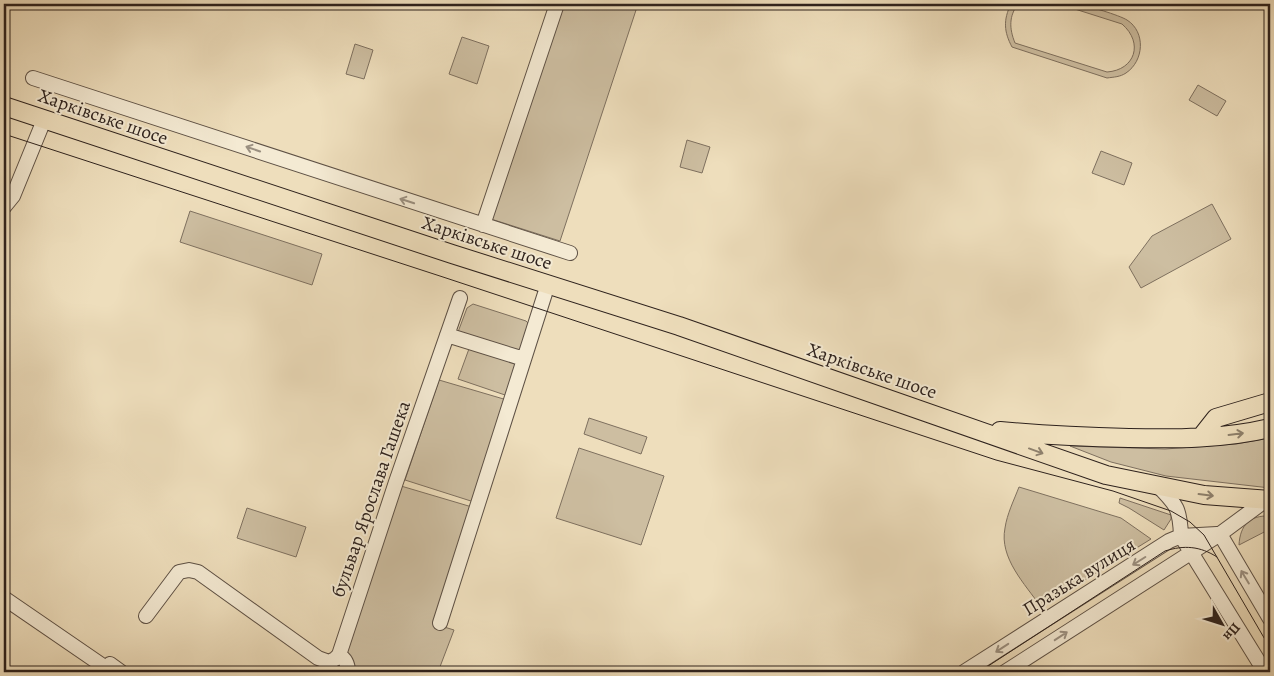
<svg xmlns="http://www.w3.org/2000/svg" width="1274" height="676" font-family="Alegreya,serif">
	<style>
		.green { fill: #cdbea1; stroke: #7e705f }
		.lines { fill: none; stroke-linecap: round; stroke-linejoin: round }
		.minor-casing { stroke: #5e5145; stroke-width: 16 }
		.major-casing { stroke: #2e221d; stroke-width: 20 }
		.minor { stroke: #f4ead3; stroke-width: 14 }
		.major { stroke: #eedebc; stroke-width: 18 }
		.tram { stroke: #2e221d; stroke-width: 1 }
		.oneway { stroke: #9b9081 }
		.oneway2 { stroke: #8e806c }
		.labels { text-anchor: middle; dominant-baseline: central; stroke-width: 4; stroke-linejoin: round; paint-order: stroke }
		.street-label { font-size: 19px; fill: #2e221d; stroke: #f4ead3 }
	</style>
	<rect width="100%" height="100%" fill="#eedebc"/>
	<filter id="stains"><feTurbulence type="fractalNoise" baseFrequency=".004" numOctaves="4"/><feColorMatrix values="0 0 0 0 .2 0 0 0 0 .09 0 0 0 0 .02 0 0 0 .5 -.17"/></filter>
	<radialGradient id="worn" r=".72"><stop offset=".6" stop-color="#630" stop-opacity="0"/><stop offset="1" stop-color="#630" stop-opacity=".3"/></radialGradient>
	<path class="green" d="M 564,4 L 638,4 L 560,241 L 491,219 Z
		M 1011,4 L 1018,4 C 1009,16 1009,28 1015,43 L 1107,72 C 1135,70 1144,43 1122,24 L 1059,4 C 1065,4 1072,3 1078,4 C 1088,6 1119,15 1127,20 C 1146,32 1144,61 1126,73 C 1120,77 1114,77 1107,78 L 1012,47 C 1004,32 1003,20 1011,4 Z
		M 462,37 L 489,46 L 477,84 L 449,74 Z
		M 355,44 L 373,50 L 364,79 L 346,74 Z
		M 1198,85 L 1226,101 L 1217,116 L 1189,100 Z
		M 687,140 L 710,147 L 702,173 L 680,167 Z
		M 1101,151 L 1132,163 L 1124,185 L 1092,173 Z
		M 1212,204 L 1231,239 L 1141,288 L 1129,267 L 1152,236 Z
		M 190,211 L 322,254 L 312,285 L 180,242 Z
		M 473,304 L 526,321 L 531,326 L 524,349 L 515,355 L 458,332 L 467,308 Z
		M 470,346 L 513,361 L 517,368 L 508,396 L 458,379 Z
		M 439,380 L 507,400 L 474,502 L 405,480 Z
		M 589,418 L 647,437 L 641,454 L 584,434 Z
		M 1270,438 L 1270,488 L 1166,476 L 1111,462 L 1070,446 L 1165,449 L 1236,444 Z
		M 579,448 L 664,476 L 641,545 L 556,518 Z
		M 401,486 L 472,507 L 441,626 L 454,630 L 438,672 L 352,672 L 344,648 Z
		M 1019,487 L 1121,518 L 1151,539 L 1041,607 C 1025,584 999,558 1005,528 C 1007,514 1014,500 1019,487 Z
		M 1120,498 L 1171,515 L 1171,519 L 1164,530 L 1129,508 L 1119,503 Z
		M 247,508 L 306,527 L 296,557 L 237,538 Z
		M 1270,516 L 1270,529 L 1239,545 C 1240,525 1250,515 1270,516 Z"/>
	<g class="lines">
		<g class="minor-casing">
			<path id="minor" d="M 33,78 L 570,253
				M 4,207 L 13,196 L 44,120
				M 483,225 L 557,4
				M 447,335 L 524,359
				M 1158,486 C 1177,505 1180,509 1181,536 L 1265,672
				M 1220,534 L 1270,619
				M 4,598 L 106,668
				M 146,616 L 179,572 L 189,570 L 198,572 L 318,658 L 329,662 L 335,659 L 339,655 L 396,482 L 460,298
				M 440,623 L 548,284
				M 339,655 C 346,659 348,664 348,672
				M 104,672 L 110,664 L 121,672
				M 964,672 L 1169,541 L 1181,536 L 1217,534
				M 1005,672 L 1220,534 L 1266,500"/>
		</g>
		<g class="major-casing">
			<path id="major" d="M 4,106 L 452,254 L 679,326 L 1106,475 L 1204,495 L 1270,500
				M 1000,431 C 1043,435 1086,437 1129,438 C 1176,439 1224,439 1270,428
				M 1201,437 L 1216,418 L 1270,402"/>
		</g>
		<use href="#minor" class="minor"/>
		<use href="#major" class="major"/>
		<path class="tram" d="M 4,134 L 443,277 L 996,460 L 1113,491 L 1171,511 L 1190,522 L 1204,535 L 1270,648
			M 979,672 L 1165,551 C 1184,545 1200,546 1217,557"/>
	</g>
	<defs><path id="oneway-shaft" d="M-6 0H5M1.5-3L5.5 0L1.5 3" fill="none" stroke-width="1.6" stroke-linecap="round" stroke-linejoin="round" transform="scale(1.25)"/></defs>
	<g class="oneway">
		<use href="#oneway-shaft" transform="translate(253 149) rotate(-161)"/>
		<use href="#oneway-shaft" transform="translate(407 201) rotate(-162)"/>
		<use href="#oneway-shaft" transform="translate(1139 561) rotate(148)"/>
		<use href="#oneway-shaft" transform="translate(1245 577) rotate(-121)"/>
		<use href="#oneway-shaft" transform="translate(1061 636) rotate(-33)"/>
		<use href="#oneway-shaft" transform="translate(1002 648) rotate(147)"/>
	</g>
	<g class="oneway2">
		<use href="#oneway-shaft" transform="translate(1236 434) rotate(-7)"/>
		<use href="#oneway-shaft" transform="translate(1036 451) rotate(20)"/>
		<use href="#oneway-shaft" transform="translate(1206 495) rotate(7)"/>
	</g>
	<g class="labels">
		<g class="street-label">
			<text transform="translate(103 117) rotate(19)">Харківське шосе</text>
			<text transform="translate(487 243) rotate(18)">Харківське шосе</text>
			<text transform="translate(872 371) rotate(19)">Харківське шосе</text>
			<text transform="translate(371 499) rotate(-71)">бульвар Ярослава Гашека</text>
			<text transform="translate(1079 577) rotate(-32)">Празька вулиця</text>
		</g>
	</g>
	<rect width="1274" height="676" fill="none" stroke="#eedebc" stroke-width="20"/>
	<rect x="5" y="5" width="1264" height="666" fill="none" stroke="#2e221d" stroke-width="2.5"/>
	<rect x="10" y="10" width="1254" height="656" fill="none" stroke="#2e221d"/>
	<g transform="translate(1222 624) rotate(129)" stroke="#f4ead3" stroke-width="4" paint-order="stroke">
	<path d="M0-4L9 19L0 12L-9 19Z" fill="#2e221d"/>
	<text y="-8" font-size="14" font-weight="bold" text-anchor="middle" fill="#2e221d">Пн</text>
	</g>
	<rect width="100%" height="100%" filter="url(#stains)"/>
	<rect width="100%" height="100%" fill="url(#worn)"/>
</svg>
